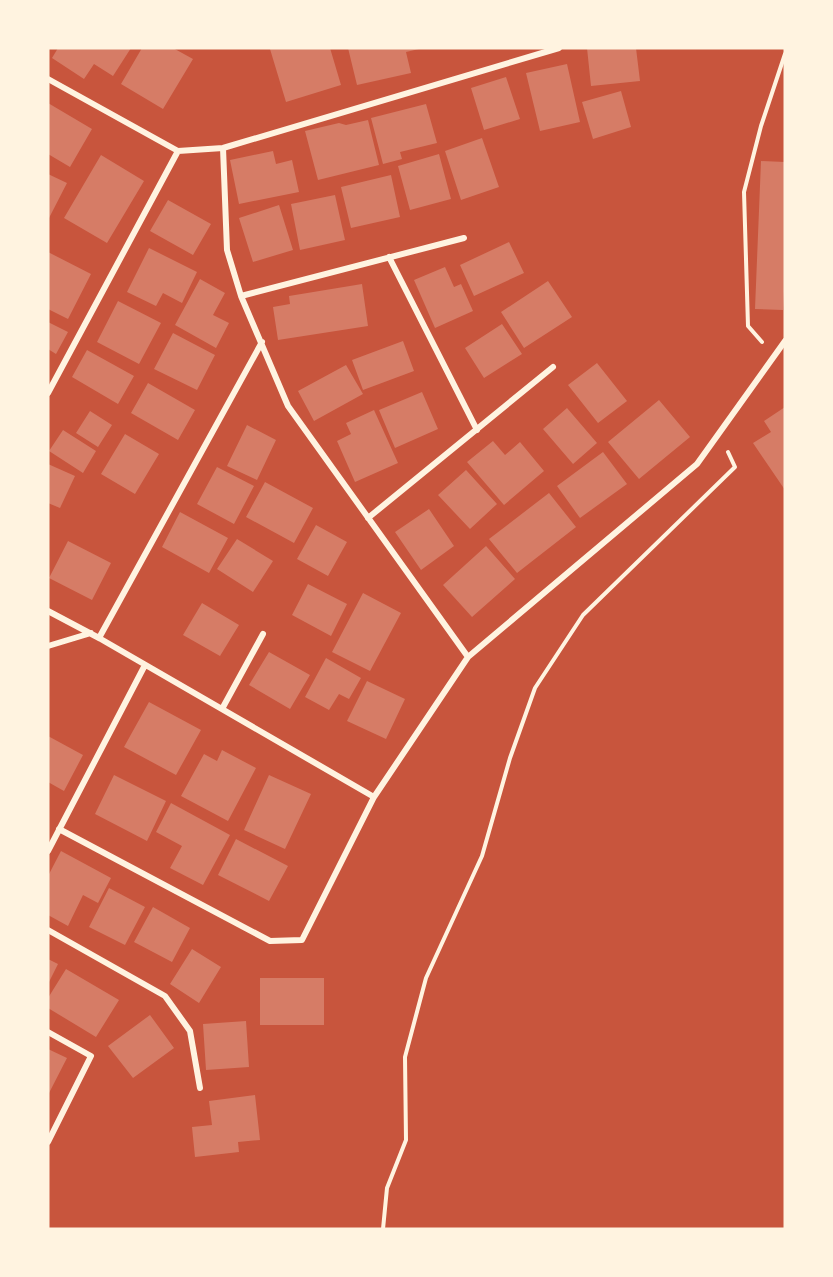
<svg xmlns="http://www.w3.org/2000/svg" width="833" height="1277" font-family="Cabin,sans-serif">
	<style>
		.building { fill: #d67c66 }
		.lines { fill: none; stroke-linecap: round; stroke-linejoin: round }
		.path { stroke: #fff3e0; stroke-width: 4 }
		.minor { stroke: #fff3e0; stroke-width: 6 }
	</style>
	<rect width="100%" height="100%" fill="#c8553d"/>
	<path class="building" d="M 58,48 L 131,48 L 113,76 L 94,64 L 84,79 L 52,58 Z
		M 142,48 L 173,48 L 193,59 L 163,109 L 121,84 Z
		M 273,48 L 330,48 L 341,85 L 286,102 L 270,49 Z
		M 348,48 L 419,48 L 419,49 L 406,52 L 411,73 L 357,85 Z
		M 587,48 L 636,48 L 640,81 L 591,86 Z
		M 567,64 L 580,122 L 540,131 L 526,73 Z
		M 506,77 L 520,119 L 484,130 L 471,88 Z
		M 621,91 L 631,127 L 593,139 L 582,102 Z
		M 48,103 L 92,129 L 70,167 L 48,154 Z
		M 426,104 L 437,143 L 400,152 L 402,159 L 383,164 L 371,118 Z
		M 368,120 L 379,165 L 318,180 L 305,131 L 339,123 L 346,125 Z
		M 482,138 L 499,187 L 461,200 L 445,151 Z
		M 273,151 L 276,164 L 292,160 L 299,192 L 239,204 L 230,160 Z
		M 439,154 L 451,199 L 410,210 L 398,166 Z
		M 101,155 L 144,181 L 107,243 L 64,218 Z
		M 761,161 L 785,162 L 785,273 L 783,310 L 755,309 Z
		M 48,174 L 67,183 L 48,220 Z
		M 391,175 L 400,217 L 351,228 L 341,187 Z
		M 335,195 L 345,240 L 300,250 L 291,204 Z
		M 168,200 L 211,224 L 193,255 L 150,231 Z
		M 279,205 L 293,250 L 253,262 L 239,218 Z
		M 509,242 L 524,273 L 474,296 L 460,265 Z
		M 149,248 L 197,272 L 182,303 L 163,293 L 156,306 L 127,292 Z
		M 48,252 L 91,274 L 68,319 L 48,309 Z
		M 445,267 L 454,287 L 461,284 L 473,311 L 435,328 L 414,280 Z
		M 200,279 L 225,293 L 213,315 L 229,323 L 216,348 L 175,325 Z
		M 548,281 L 572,317 L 524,348 L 501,312 Z
		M 362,284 L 368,326 L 278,340 L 273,307 L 290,304 L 289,296 Z
		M 118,301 L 161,323 L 139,364 L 97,342 Z
		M 48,322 L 68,332 L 56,354 L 48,349 Z
		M 502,324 L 522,354 L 484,378 L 465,348 Z
		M 173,333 L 215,355 L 197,390 L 154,369 Z
		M 403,341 L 414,371 L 363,390 L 352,360 Z
		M 87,350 L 134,376 L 118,404 L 72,377 Z
		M 597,363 L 627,401 L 598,423 L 568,385 Z
		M 346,365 L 363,394 L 314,421 L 298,391 Z
		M 148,383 L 195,410 L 178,440 L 131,413 Z
		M 422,392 L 438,429 L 395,448 L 379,410 Z
		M 659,400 L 690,437 L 639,479 L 608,442 Z
		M 785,407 L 785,490 L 753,443 L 771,432 L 764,421 Z
		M 567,408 L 597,443 L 573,464 L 543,429 Z
		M 374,410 L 398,463 L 355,482 L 337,441 L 351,434 L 346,423 Z
		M 90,411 L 112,425 L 98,447 L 76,433 Z
		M 247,425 L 276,440 L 257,480 L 227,466 Z
		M 63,430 L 96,451 L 83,473 L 49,451 Z
		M 125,434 L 159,454 L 135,494 L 101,474 Z
		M 493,441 L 505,455 L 520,442 L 544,471 L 504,505 L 467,462 Z
		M 603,452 L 627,484 L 580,518 L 557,486 Z
		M 48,464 L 75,476 L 60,508 L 48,503 Z
		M 217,467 L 254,486 L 234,524 L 197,504 Z
		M 466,470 L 497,504 L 470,529 L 438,495 Z
		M 265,482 L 313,508 L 294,543 L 246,517 Z
		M 549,493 L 576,527 L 517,573 L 489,539 Z
		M 429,509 L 454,546 L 421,570 L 395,532 Z
		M 180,512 L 228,538 L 209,573 L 162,547 Z
		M 316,525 L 347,542 L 328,576 L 297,559 Z
		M 237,539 L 273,561 L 253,592 L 217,569 Z
		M 68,541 L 111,563 L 92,600 L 49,578 Z
		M 486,546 L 515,579 L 472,617 L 443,585 Z
		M 308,584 L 347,604 L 331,636 L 292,615 Z
		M 363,593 L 401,613 L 370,671 L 332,652 Z
		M 202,603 L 239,625 L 220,656 L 183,635 Z
		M 269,652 L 310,675 L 290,709 L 249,685 Z
		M 326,658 L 361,678 L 349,699 L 339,694 L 329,710 L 305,697 Z
		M 367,681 L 405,699 L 386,739 L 347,721 Z
		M 149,702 L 201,730 L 176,775 L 124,747 Z
		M 48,736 L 83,755 L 64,791 L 48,782 Z
		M 222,750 L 256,768 L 228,821 L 181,796 L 204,754 L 217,761 Z
		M 114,775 L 166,801 L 147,841 L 95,814 Z
		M 269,775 L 311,794 L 285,849 L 244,830 Z
		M 171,803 L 230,835 L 203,885 L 170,868 L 182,846 L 156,832 Z
		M 236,839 L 288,866 L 269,901 L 218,875 Z
		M 61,851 L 111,878 L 98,903 L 83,895 L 68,926 L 48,915 L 48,876 Z
		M 109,888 L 145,907 L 125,945 L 89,927 Z
		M 153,907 L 190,928 L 172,962 L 134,942 Z
		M 192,949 L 221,967 L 199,1003 L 170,984 Z
		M 48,959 L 58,964 L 48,984 Z
		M 66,969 L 119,1000 L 96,1037 L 48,1008 L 48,998 Z
		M 260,978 L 324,978 L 324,1025 L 260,1025 Z
		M 150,1015 L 174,1048 L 133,1078 L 108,1046 Z
		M 246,1021 L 249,1067 L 206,1070 L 203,1024 Z
		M 48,1049 L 67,1058 L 48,1095 Z
		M 255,1095 L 260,1140 L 238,1142 L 239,1152 L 195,1157 L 192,1127 L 212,1125 L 209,1101 Z"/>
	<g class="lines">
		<path class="path" d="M 762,342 L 748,326 L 744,192 L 761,126 L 785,54
			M 383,1229 L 387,1188 L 406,1140 L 405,1057 L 426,978 L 482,856 L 510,758 L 535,688 L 583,615 L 735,467 L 728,452"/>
		<path class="minor" d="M 48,79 L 178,151 L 223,148 L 559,48
			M 223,148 L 227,250 L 241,296 L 288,406 L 468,657
			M 389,257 L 477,430
			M 241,296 L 464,238
			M 48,393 L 178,151
			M 368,518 L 553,367
			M 48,611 L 99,638 L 374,797 L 468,657 L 697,464 L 785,341
			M 99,638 L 262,342
			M 48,646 L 91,633
			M 222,709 L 263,634
			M 59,829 L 270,941 L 302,940 L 374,797
			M 48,851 L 145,665
			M 48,930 L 165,996 L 190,1031 L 200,1088
			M 48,1032 L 91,1056 L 48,1142"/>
	</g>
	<rect width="833" height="1277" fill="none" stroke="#fff3e0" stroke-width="99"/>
</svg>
